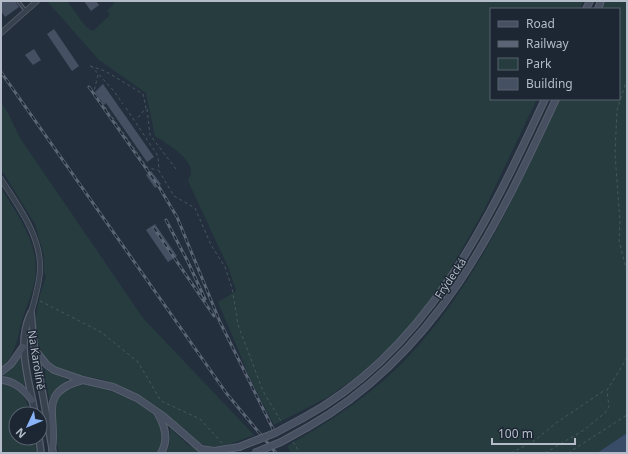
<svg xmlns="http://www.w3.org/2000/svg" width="628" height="454" font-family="'Noto Sans',sans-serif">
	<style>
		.green { fill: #263c3f }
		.water { fill: #394c67 }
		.building { fill: #455162 }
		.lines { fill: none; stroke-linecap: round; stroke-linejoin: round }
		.service-casing { stroke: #565f6c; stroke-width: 4 }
		.minor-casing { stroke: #565f6c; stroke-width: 6 }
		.tertiary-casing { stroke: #565f6c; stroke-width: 8 }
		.secondary-casing { stroke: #565f6c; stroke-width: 8 }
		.path { stroke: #44595c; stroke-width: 1; stroke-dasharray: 3 3; stroke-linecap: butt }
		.service { stroke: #38414e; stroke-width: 2 }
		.minor { stroke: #38414e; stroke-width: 4.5 }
		.tertiary { stroke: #38414e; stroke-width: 5.5 }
		.secondary { stroke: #465061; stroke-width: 6 }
		.rail-casing { stroke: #5a6575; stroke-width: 3 }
		.rail { stroke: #1d2633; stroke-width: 1.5; stroke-dasharray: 4.5; stroke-linecap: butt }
		.secondary-bridge-casing { stroke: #565f6c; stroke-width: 8; stroke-linecap: butt }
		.secondary-bridge { stroke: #465061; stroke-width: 6 }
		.labels { text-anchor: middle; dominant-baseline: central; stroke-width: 3; stroke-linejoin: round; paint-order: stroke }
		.street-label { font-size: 11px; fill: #b4bcc9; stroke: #1d2633 }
	</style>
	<rect width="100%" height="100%" fill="#242f3e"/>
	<path class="green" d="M 47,1 L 67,1 L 86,27 L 93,31 L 110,15 L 107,11 L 114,3 L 113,1 L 583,1 L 580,9 L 491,9 L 491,99 L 537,99 L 484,210 L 445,279 L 421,314 L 393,344 L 359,375 L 328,397 L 274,425 L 250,378 L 218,302 L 236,291 L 229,269 L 188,181 C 189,178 191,174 191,171 C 191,158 165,142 155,136 L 146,93 L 99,60 Z
		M 606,1 L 627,1 L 627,433 L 597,453 L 291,453 L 287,446 C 329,422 373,394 406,359 C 477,285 517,190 560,99 L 619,99 L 619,9 L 602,9 Z
		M 1,102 L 8,113 L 20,138 L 143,318 L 254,435 C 239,440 220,451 205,445 C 194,442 186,433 178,426 C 164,413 148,398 130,390 C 121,386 111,382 101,379 C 84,375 60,375 48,361 C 28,337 36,304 46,277 L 44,272 L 44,256 L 35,224 L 1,169 Z
		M 1,188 C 19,216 40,245 35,280 C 32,295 25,309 21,324 C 17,340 15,357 1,367 Z
		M 20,358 L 25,386 L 17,381 L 3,376 Z
		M 44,369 L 68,380 L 49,399 Z
		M 1,384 C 19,386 27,398 30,414 L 16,414 L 16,438 L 34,438 L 37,453 L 1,453 Z
		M 86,385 C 114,390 184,413 157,453 L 59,453 C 54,424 43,388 86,385 Z
		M 170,428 L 187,444 L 202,452 L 166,453 L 170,443 Z"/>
	<path class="water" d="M 627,433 L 626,453 L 597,453 Z"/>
	<path class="building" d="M 1,1 L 15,1 L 19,7 L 5,17 L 1,11 Z
		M 84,1 L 96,1 L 99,5 L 91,11 Z
		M 54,29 L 79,66 L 72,71 L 47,34 Z
		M 34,49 L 41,60 L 33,65 L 25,55 Z
		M 103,84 L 154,157 L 147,162 L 106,103 L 104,105 L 95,92 Z
		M 151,171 L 161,184 L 155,188 L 146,175 Z
		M 155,224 L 177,256 L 168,262 L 146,230 Z"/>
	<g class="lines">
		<g class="service-casing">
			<path id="service" d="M 18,1 L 25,10"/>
		</g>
		<g class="minor-casing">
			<path id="minor" d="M 1,33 L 37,1
				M 1,179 C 18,206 42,237 40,271 C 39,285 35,299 31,313"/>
		</g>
		<g class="tertiary-casing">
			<path id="tertiary" d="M 31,313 L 34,345 L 53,453
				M 30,315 C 16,346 30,382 35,414
				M 39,438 L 41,453"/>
		</g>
		<g class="secondary-casing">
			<path id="secondary" d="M 586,9 L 590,1
				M 598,9 L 601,1
				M 35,350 L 47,365 L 54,370 L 83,380 L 113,387 L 137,398 L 163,416 L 201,449 L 214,451 L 239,447
				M 1,372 L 11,364 L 23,347
				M 1,380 C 15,381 24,390 32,400
				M 158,414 C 165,426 169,440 161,453
				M 303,418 C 427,351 488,222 545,99
				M 308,427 C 437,354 496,228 556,99
				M 52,449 C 58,417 36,392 83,380"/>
		</g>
		<path class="path" d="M 90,66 L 105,71 L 143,94 L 146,108 L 136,120
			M 91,66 L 113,90 L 123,104
			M 98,75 L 94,91 L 148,168 L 158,170
			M 627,79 L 617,110 L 615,154 L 620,222 L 619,241 L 627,272
			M 126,108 L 158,156 L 159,171 L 174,196 L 195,208 L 211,245 L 225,267 L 232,288 L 238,325 L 263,391 L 282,423
			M 147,109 L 150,135 L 176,169
			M 40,301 L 101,332 L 138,362 L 161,401 L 200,419 L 223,444
			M 293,442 L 300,453
			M 511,453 L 534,441 L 556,423 L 605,390
			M 545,453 L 584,430 L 605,413 L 609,407 L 607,390 L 627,358
			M 568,453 L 627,415"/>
		<use href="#service" class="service"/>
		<use href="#minor" class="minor"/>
		<use href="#tertiary" class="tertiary"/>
		<use href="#secondary" class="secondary"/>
		<g class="rail-casing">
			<path id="rail" d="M 1,72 L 227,394 L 276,453
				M 89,87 L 159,187 L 177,217 L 220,322 L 274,431
				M 166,220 L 188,262 L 205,299
				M 154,228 L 214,316"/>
		</g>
		<use href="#rail" class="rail"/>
		<g class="secondary-bridge-casing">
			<path id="secondary-bridge" d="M 239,447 L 275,433 L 303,418
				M 254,453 L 281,442 L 308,427"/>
		</g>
		<use href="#secondary-bridge" class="secondary-bridge"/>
	</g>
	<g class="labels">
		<g class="street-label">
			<text transform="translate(450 278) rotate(-56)">Frýdecká</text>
			<text transform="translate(37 360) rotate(81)">Na Karolíně</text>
		</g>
	</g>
	<rect width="628" height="454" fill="none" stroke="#b4bcc9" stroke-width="4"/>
	<rect x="490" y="8" width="130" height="92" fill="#1d2633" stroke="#59626f"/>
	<rect x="498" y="21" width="20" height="6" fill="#465061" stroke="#59626f"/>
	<text x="526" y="28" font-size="12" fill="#b4bcc9">Road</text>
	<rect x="498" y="41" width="20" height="6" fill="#5a6575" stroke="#59626f"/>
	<text x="526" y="48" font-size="12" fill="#b4bcc9">Railway</text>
	<rect x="498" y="58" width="20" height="12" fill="#263c3f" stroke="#59626f"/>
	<text x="526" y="68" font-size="12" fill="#b4bcc9">Park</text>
	<rect x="498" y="78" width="20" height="12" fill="#455162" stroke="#59626f"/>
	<text x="526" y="88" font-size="12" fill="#b4bcc9">Building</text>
	<g transform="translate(28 426) rotate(226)"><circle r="19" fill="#1d2633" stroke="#59626f"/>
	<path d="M0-3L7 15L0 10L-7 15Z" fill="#8ab4f8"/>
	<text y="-6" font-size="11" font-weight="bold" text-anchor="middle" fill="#b4bcc9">N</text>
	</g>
	<path d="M492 438v6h83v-6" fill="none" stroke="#b4bcc9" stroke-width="2"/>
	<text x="498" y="438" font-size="12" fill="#b4bcc9" stroke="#1d2633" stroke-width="3" paint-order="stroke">100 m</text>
</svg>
